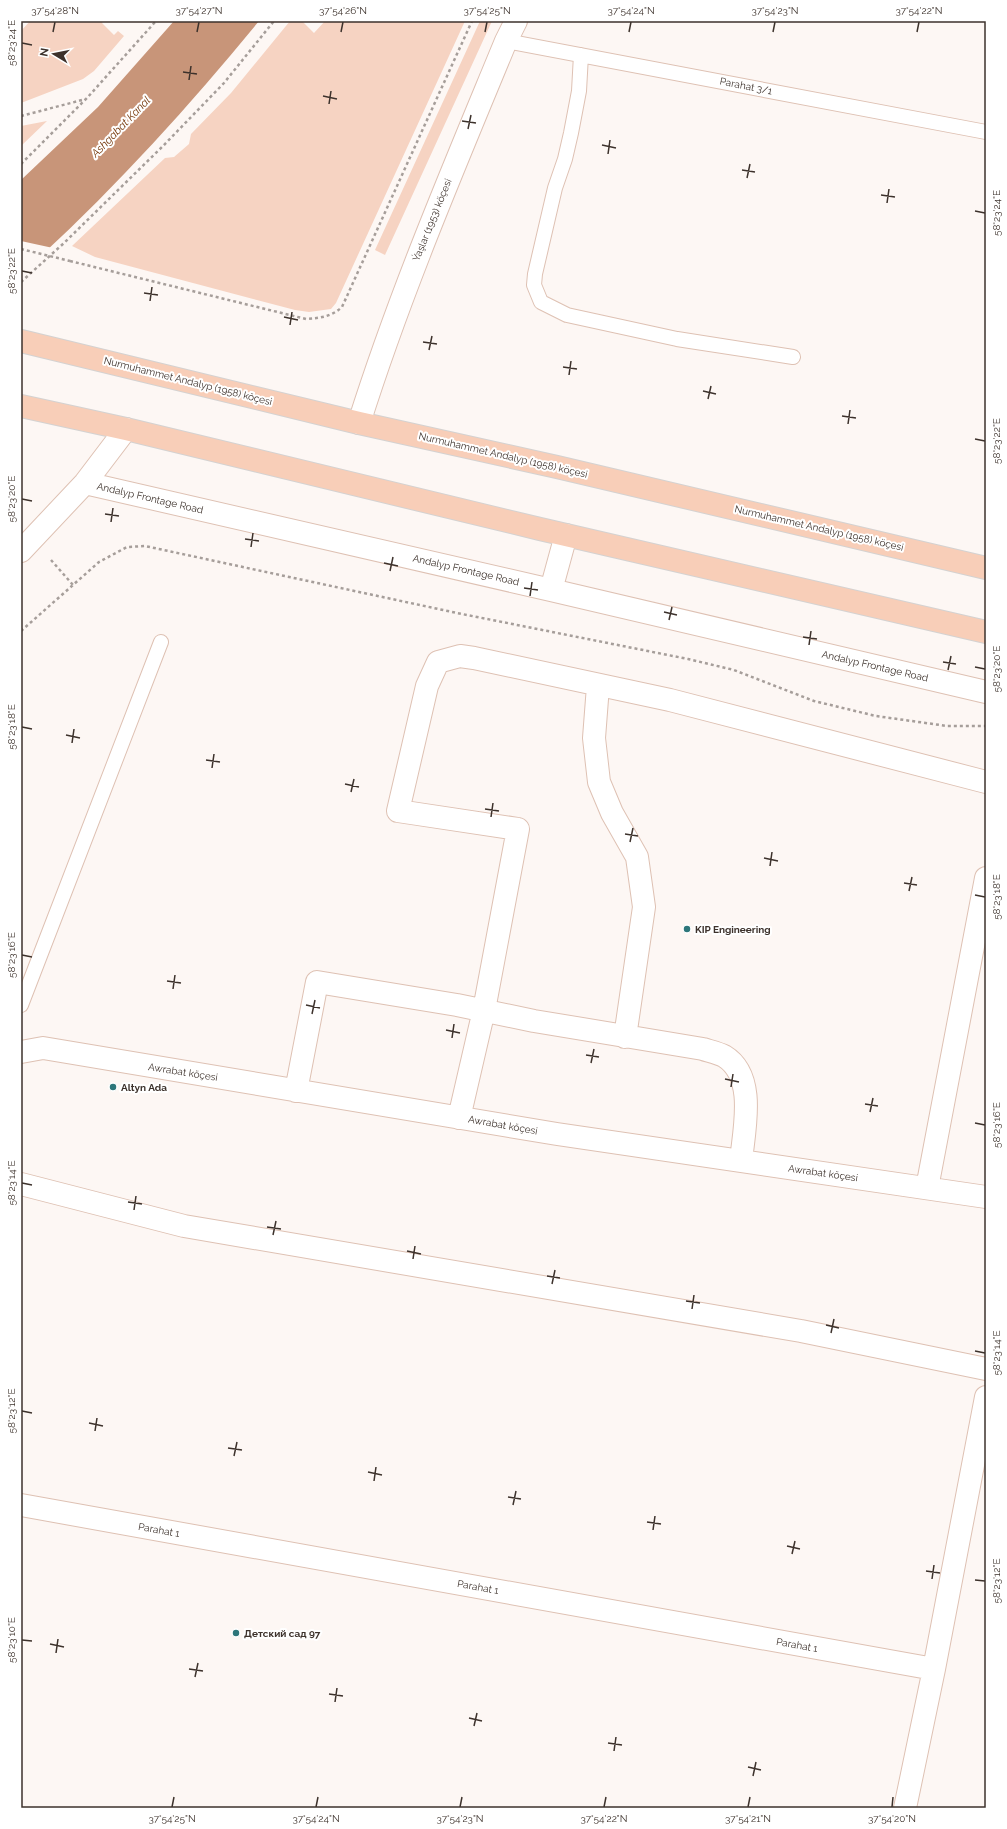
<svg xmlns="http://www.w3.org/2000/svg" width="1007" height="1829" font-family="Raleway,sans-serif">
	<style>
		.green { fill: #f6d3c2 }
		.water { fill: #c89579 }
		.pier { fill: #fdf7f4 }
		.lines { fill: none; stroke-linecap: round; stroke-linejoin: round }
		.lane-casing { stroke: #dec1b3; stroke-width: 16 }
		.street-casing { stroke: #dec1b3; stroke-width: 24 }
		.primary-casing { stroke: #d4d2d1; stroke-width: 24 }
		.path { stroke: #a69e9a; stroke-width: 2.5; stroke-dasharray: 3 3; stroke-linecap: butt }
		.lane { stroke: #fff; stroke-width: 14 }
		.street { stroke: #fff; stroke-width: 22 }
		.primary { stroke: #f8ceb8; stroke-width: 22 }
		.path-bridge { stroke: #a69e9a; stroke-width: 2.5; stroke-dasharray: 3 3; stroke-linecap: butt }
		.ticks { fill: none; stroke: #3d322c; stroke-width: 1.5 }
		.poi-dot { fill: #2d767a; stroke: #fff; stroke-width: 1.5 }
		.labels { text-anchor: middle; dominant-baseline: central; stroke-width: 4; stroke-linejoin: round; paint-order: stroke }
		.street-label { font-size: 10px; fill: #3d322c; stroke: #fff }
		.poi-label { font-size: 10px; font-weight: bold; fill: #3d322c; stroke: #fff; text-anchor: start }
		.water-label { font-size: 11px; font-style: italic; fill: #733406; stroke: #fff }
		.neatline { fill: none; stroke: #3d322c; stroke-width: 1.5 }
		.ticks-label { font-size: 10px; text-anchor: middle; fill: #3d322c }
	</style>
	<rect width="100%" height="100%" fill="#fdf7f4"/>
	<path class="green" d="M 30,21 L 103,21 L 102,23 L 114,35 L 118,31 L 124,36 L 94,71 L 83,79 L 21,103 L 21,31 Z
		M 290,21 L 302,21 L 314,33 L 325,21 L 465,21 L 336,303 L 331,309 L 309,312 L 295,310 L 95,257 L 72,246 L 165,158 L 174,157 L 189,144 L 191,134 L 231,93 Z
		M 480,21 L 492,21 L 385,255 L 375,250 Z
		M 47,121 L 21,146 L 21,126 Z"/>
	<path class="water" d="M 174,21 L 259,21 C 186,110 107,197 21,274 L 21,180 L 98,107 Z"/>
	<path class="pier" d="M 21,241 L 53,248 L 21,276 Z"/>
	<g class="lines">
		<g class="lane-casing">
			<path id="lane" d="M 506,41 L 986,132
				M 581,55 L 579,91 L 571,133 L 565,159 L 555,188 L 535,274 L 534,285 L 541,302 L 567,315 L 677,339 L 793,357
				M 21,1005 L 161,642"/>
		</g>
		<g class="street-casing">
			<path id="street" d="M 359,423 C 400,293 454,167 506,41 L 516,21
				M 85,483 L 551,590 L 986,692
				M 21,551 L 85,483 L 126,429
				M 551,590 L 566,535
				M 598,686 L 594,738 L 599,782 L 612,813 L 637,857 L 644,907 L 625,1037
				M 21,1052 L 43,1048 L 557,1134 L 986,1197
				M 296,1091 L 317,982 L 457,1005 L 534,1021 L 703,1049 C 709,1051 718,1053 724,1056 C 757,1076 744,1129 741,1161
				M 459,1118 L 484,1010 L 518,829 L 398,811 L 427,686 L 438,662 L 460,656 L 474,658 L 670,700 L 986,782
				M 21,1184 L 184,1226 L 801,1331 L 986,1369
				M 927,1188 L 986,878
				M 21,1505 L 934,1669
				M 905,1808 L 934,1669 L 986,1397"/>
		</g>
		<g class="primary-casing">
			<path id="primary" d="M 21,341 L 359,423 L 557,467 L 986,568
				M 21,406 L 126,429 L 540,529 L 986,632"/>
		</g>
		<path class="path" d="M 21,116 L 86,99
			M 21,164 L 87,98 L 156,21
			M 70,261 L 306,319 C 320,318 331,317 342,307 L 472,21
			M 21,282 L 64,243 L 163,146 L 224,83 L 274,21
			M 51,560 L 73,585
			M 21,631 L 99,562 L 127,547 L 145,546 L 457,613 L 688,659 L 734,670 L 814,701 L 876,716 L 947,726 L 986,726"/>
		<use href="#lane" class="lane"/>
		<use href="#street" class="street"/>
		<use href="#primary" class="primary"/>
		<path class="path-bridge" d="M 21,249 L 70,261"/>
	</g>
	<path class="ticks" d="M 53,32 L 55,22M 197,32 L 199,22M 341,32 L 343,22M 485,32 L 487,22M 629,32 L 631,22M 773,32 L 775,22M 917,32 L 919,22M 22,43 L 32,45M 183,72 L 197,74M 189,80 L 191,66M 323,96 L 337,99M 329,104 L 331,91M 462,121 L 476,123M 468,129 L 471,115M 602,145 L 616,148M 608,154 L 610,140M 742,170 L 755,172M 747,178 L 750,164M 881,195 L 895,197M 887,203 L 889,189M 975,211 L 985,213M 22,271 L 32,273M 144,293 L 158,295M 150,301 L 152,287M 284,317 L 298,320M 290,325 L 292,312M 423,342 L 437,344M 429,350 L 432,336M 563,367 L 577,369M 569,375 L 571,361M 703,391 L 716,394M 708,399 L 711,386M 842,416 L 856,418M 848,424 L 850,410M 975,439 L 985,441M 22,499 L 32,501M 105,514 L 119,516M 111,522 L 113,508M 245,539 L 259,541M 251,547 L 253,533M 384,563 L 398,566M 390,571 L 393,557M 524,588 L 538,590M 530,596 L 532,582M 664,612 L 677,615M 669,620 L 672,607M 803,637 L 817,639M 809,645 L 811,631M 943,662 L 956,664M 975,667 L 985,669M 948,670 L 951,656M 22,727 L 32,729M 66,735 L 80,738M 72,743 L 74,729M 206,760 L 220,762M 212,768 L 214,754M 345,784 L 359,787M 351,792 L 354,779M 485,809 L 499,811M 491,817 L 493,803M 625,834 L 638,836M 630,842 L 633,828M 764,858 L 778,861M 770,866 L 772,852M 904,883 L 917,885M 909,891 L 912,877M 975,895 L 985,897M 22,955 L 32,957M 167,981 L 181,983M 173,989 L 175,975M 306,1005 L 320,1008M 312,1014 L 315,1000M 446,1030 L 460,1033M 452,1038 L 454,1024M 586,1055 L 599,1057M 591,1063 L 594,1049M 725,1079 L 739,1082M 731,1087 L 733,1074M 865,1104 L 878,1106M 870,1112 L 873,1098M 975,1123 L 985,1125M 22,1183 L 32,1185M 128,1202 L 142,1204M 134,1210 L 136,1196M 267,1227 L 281,1229M 273,1235 L 276,1221M 407,1251 L 421,1254M 413,1259 L 415,1246M 547,1276 L 560,1278M 552,1284 L 555,1270M 686,1301 L 700,1303M 692,1309 L 694,1295M 826,1325 L 839,1328M 831,1333 L 834,1319M 975,1351 L 985,1353M 22,1411 L 32,1413M 89,1423 L 103,1426M 95,1431 L 97,1418M 228,1448 L 242,1450M 234,1456 L 237,1442M 368,1472 L 382,1475M 374,1481 L 376,1467M 508,1497 L 521,1499M 513,1505 L 516,1491M 647,1522 L 661,1524M 653,1530 L 655,1516M 787,1546 L 800,1549M 792,1554 L 795,1541M 926,1571 L 940,1573M 932,1579 L 934,1565M 975,1580 L 985,1581M 22,1640 L 32,1641M 50,1644 L 64,1647M 56,1653 L 58,1639M 189,1669 L 203,1671M 195,1677 L 198,1663M 329,1694 L 343,1696M 335,1702 L 337,1688M 469,1718 L 482,1721M 474,1726 L 477,1713M 608,1743 L 622,1745M 614,1751 L 616,1737M 748,1767 L 761,1770M 753,1776 L 756,1762M 172,1807 L 174,1797M 316,1807 L 318,1797M 460,1807 L 462,1797M 604,1807 L 606,1797M 748,1807 L 750,1797M 892,1807 L 893,1797"/>
	<g class="poi-dot">
		<circle cx="687" cy="929" r="4"/>
		<circle cx="113" cy="1087" r="4"/>
		<circle cx="236" cy="1633" r="4"/>
	</g>
	<g class="labels">
		<g class="street-label">
			<text transform="translate(746 86) rotate(11)">Parahat 3/1</text>
			<text transform="translate(432 220) rotate(-68)">Ýaşlar (1953) köçesi</text>
			<text transform="translate(188 381) rotate(14)">Nurmuhammet Andalyp (1958) köçesi</text>
			<text transform="translate(503 455) rotate(13)">Nurmuhammet Andalyp (1958) köçesi</text>
			<text transform="translate(150 498) rotate(13)">Andalyp Frontage Road</text>
			<text transform="translate(819 528) rotate(13)">Nurmuhammet Andalyp (1958) köçesi</text>
			<text transform="translate(466 570) rotate(13)">Andalyp Frontage Road</text>
			<text transform="translate(875 666) rotate(13)">Andalyp Frontage Road</text>
			<text transform="translate(183 1072) rotate(9)">Awrabat köçesi</text>
			<text transform="translate(503 1125) rotate(10)">Awrabat köçesi</text>
			<text transform="translate(823 1173) rotate(8)">Awrabat köçesi</text>
			<text transform="translate(159 1530) rotate(10)">Parahat 1</text>
			<text transform="translate(478 1587) rotate(10)">Parahat 1</text>
			<text transform="translate(797 1645) rotate(10)">Parahat 1</text>
		</g>
		<g class="poi-label">
			<text x="695" y="929">KIP Engineering</text>
			<text x="121" y="1087">Altyn Ada</text>
			<text x="244" y="1633">Детский сад 97</text>
		</g>
		<g class="water-label">
			<text transform="translate(121 127) rotate(-46)">Ashgabat Kanal</text>
		</g>
	</g>
	<rect width="1007" height="1829" fill="none" stroke="#ffffff" stroke-width="44"/>
	<g transform="translate(54 54) rotate(280)" stroke="#ffffff" stroke-width="3" paint-order="stroke">
	<path d="M0-3L7 15L0 10L-7 15Z" fill="#3d322c"/>
	<text y="-6" font-size="11" font-weight="bold" text-anchor="middle" fill="#3d322c">N</text>
	</g>
	<rect x="22" y="22" width="963" height="1785" class="neatline"/>
	<g class="ticks-label">
		<text x="55" y="14">37°54'28"N</text>
		<text x="199" y="14">37°54'27"N</text>
		<text x="343" y="14">37°54'26"N</text>
		<text x="487" y="14">37°54'25"N</text>
		<text x="631" y="14">37°54'24"N</text>
		<text x="775" y="14">37°54'23"N</text>
		<text x="919" y="14">37°54'22"N</text>
		<text transform="translate(11 43) rotate(-90)" y="4">58°23'24"E</text>
		<text transform="translate(996 213) rotate(-90)" y="4">58°23'24"E</text>
		<text transform="translate(11 271) rotate(-90)" y="4">58°23'22"E</text>
		<text transform="translate(996 441) rotate(-90)" y="4">58°23'22"E</text>
		<text transform="translate(11 499) rotate(-90)" y="4">58°23'20"E</text>
		<text transform="translate(996 669) rotate(-90)" y="4">58°23'20"E</text>
		<text transform="translate(11 727) rotate(-90)" y="4">58°23'18"E</text>
		<text transform="translate(996 897) rotate(-90)" y="4">58°23'18"E</text>
		<text transform="translate(11 955) rotate(-90)" y="4">58°23'16"E</text>
		<text transform="translate(996 1125) rotate(-90)" y="4">58°23'16"E</text>
		<text transform="translate(11 1183) rotate(-90)" y="4">58°23'14"E</text>
		<text transform="translate(996 1353) rotate(-90)" y="4">58°23'14"E</text>
		<text transform="translate(11 1411) rotate(-90)" y="4">58°23'12"E</text>
		<text transform="translate(996 1581) rotate(-90)" y="4">58°23'12"E</text>
		<text transform="translate(11 1640) rotate(-90)" y="4">58°23'10"E</text>
		<text x="172" y="1822">37°54'25"N</text>
		<text x="316" y="1822">37°54'24"N</text>
		<text x="460" y="1822">37°54'23"N</text>
		<text x="604" y="1822">37°54'22"N</text>
		<text x="748" y="1822">37°54'21"N</text>
		<text x="892" y="1822">37°54'20"N</text>
	</g>
</svg>
